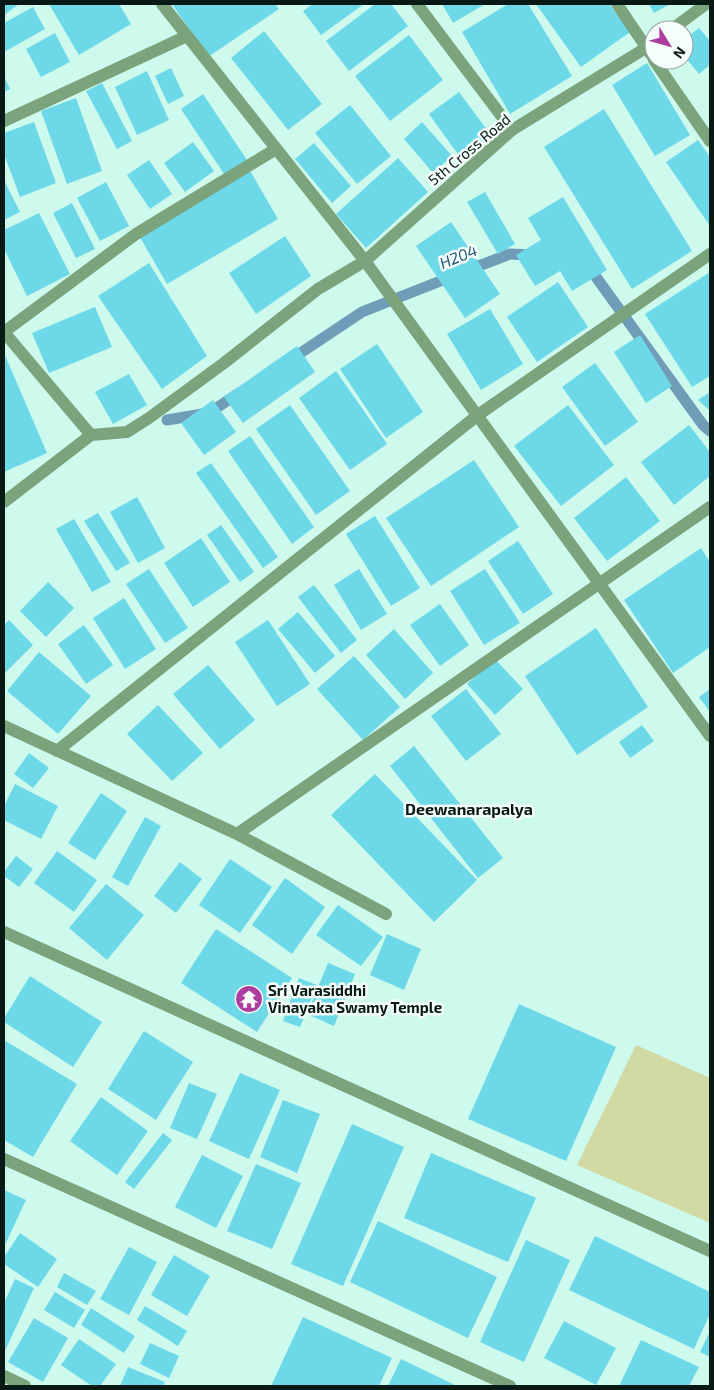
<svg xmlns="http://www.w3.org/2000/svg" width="714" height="1390" font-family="'Exo 2',sans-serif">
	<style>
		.green { fill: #d2daa3 }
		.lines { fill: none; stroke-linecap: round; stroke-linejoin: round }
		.stream { stroke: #6f9db7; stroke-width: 11 }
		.building { fill: #6dd9e8 }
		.street { stroke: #7ba37c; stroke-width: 12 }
		.labels { text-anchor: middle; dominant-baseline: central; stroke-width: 5; stroke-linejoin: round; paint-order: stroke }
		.street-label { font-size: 15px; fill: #091915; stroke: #f5fefb }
		.poi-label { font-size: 15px; font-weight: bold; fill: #091915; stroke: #f5fefb; text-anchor: start }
		.water-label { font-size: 16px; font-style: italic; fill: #245b7c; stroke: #f5fefb }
		.neighbourhood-label { font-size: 16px; font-weight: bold; fill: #091915; stroke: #f5fefb }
	</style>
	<rect width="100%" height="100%" fill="#cef9ed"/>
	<path class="green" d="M 636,1045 L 710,1078 L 710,1223 L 577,1165 Z"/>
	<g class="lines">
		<path class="stream" d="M 588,266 L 703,425 L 710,431
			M 468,270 L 510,254 L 531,255
			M 290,360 L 362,312 L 453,276
			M 167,420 L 209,413 L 239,393"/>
	</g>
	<path class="building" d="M 4,4 L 19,4 L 4,15 Z
		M 49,4 L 119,4 L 131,24 L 79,55 Z
		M 172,4 L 275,4 L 279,9 L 208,57 Z
		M 313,4 L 364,4 L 321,35 L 303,11 Z
		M 375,4 L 391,4 L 408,26 L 349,71 L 326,41 Z
		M 442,4 L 485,4 L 453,23 Z
		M 508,4 L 528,4 L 572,76 L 510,114 L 462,32 Z
		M 536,4 L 609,4 L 630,32 L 581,67 Z
		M 649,4 L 670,4 L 654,13 Z
		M 33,7 L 45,29 L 4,52 L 4,23 Z
		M 699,28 L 710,41 L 710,65 L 699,74 L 684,56 L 684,40 Z
		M 264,31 L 322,104 L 288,130 L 231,58 Z
		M 55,33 L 70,62 L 41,77 L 26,49 Z
		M 409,35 L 443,80 L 390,121 L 355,76 Z
		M 647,63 L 690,135 L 655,156 L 612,85 Z
		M 171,68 L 184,96 L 168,104 L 155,76 Z
		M 147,71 L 169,120 L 137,135 L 115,87 Z
		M 4,76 L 10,89 L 4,92 Z
		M 102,83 L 132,141 L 117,149 L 86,91 Z
		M 459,92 L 491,135 L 460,157 L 429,114 Z
		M 203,94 L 249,163 L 226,177 L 181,109 Z
		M 76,98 L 102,171 L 67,184 L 41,111 Z
		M 350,105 L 391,156 L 357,184 L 315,133 Z
		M 604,109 L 692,251 L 632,289 L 544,147 Z
		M 34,122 L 56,183 L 20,197 L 4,154 L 4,133 Z
		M 422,122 L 452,156 L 433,173 L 404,139 Z
		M 698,140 L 710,157 L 710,226 L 666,162 Z
		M 193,142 L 214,171 L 185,192 L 164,163 Z
		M 314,143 L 351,186 L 332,203 L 295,159 Z
		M 398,158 L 428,192 L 366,248 L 336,214 Z
		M 149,160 L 172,194 L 150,209 L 127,175 Z
		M 249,169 L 278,219 L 167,284 L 138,234 Z
		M 4,180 L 20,212 L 4,220 Z
		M 106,182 L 129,226 L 100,241 L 77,198 Z
		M 485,192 L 515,244 L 498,254 L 467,202 Z
		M 563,197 L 607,270 L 572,291 L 560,271 L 535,286 L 516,255 L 541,240 L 528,218 Z
		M 72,203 L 95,249 L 76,258 L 53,213 Z
		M 39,213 L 70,274 L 27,296 L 4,249 L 4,230 Z
		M 451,222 L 500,294 L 465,318 L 416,246 Z
		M 285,236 L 311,276 L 256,314 L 229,273 Z
		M 149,263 L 207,356 L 162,389 L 98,296 Z
		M 710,272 L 710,376 L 692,387 L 645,314 Z
		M 558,282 L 588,327 L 537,362 L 507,317 Z
		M 95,307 L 112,347 L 49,373 L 32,333 Z
		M 490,309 L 523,364 L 481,390 L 447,334 Z
		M 640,335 L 672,386 L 646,403 L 614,352 Z
		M 377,344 L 423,412 L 386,438 L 340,369 Z
		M 297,346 L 315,372 L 243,423 L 224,397 Z
		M 4,353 L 47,453 L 4,472 Z
		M 595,363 L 638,422 L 605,446 L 562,387 Z
		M 336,371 L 387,444 L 350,470 L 299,398 Z
		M 129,374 L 147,405 L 113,424 L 95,392 Z
		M 710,392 L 710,411 L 698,400 Z
		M 213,400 L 236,432 L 204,455 L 181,423 Z
		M 290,405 L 350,491 L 316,515 L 256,429 Z
		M 568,405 L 614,465 L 561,506 L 514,446 Z
		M 689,425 L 710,452 L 710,476 L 674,505 L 641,462 Z
		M 250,436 L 314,527 L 292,544 L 228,451 Z
		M 474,460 L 519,527 L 431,586 L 386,518 Z
		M 211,463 L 278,557 L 263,568 L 196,473 Z
		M 626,477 L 660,521 L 607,561 L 574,518 Z
		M 137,497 L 165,548 L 138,563 L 110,512 Z
		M 98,513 L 130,563 L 116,571 L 84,521 Z
		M 375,516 L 420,588 L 391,606 L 346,534 Z
		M 74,519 L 111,582 L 92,592 L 56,529 Z
		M 221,525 L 254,572 L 240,582 L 207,535 Z
		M 201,538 L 230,582 L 193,607 L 164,563 Z
		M 518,541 L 553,594 L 523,614 L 488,561 Z
		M 701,548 L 710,562 L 710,647 L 673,673 L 624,600 Z
		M 149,569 L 188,628 L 165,643 L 126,584 Z
		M 359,569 L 387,614 L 361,630 L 334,585 Z
		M 485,569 L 520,623 L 484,645 L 450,591 Z
		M 48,582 L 74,608 L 46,637 L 20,611 Z
		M 314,585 L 357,640 L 341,653 L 298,597 Z
		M 124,598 L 156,649 L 125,669 L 93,618 Z
		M 440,604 L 469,645 L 440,666 L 410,625 Z
		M 298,612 L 335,656 L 315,673 L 278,629 Z
		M 9,620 L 33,645 L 4,674 L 4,625 Z
		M 268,620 L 310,684 L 277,706 L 235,642 Z
		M 84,625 L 113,665 L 86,684 L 58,644 Z
		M 596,628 L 648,707 L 577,755 L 525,676 Z
		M 394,629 L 433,673 L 405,699 L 366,655 Z
		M 39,652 L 91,696 L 58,734 L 7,691 Z
		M 354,656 L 400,707 L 363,740 L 317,689 Z
		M 495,659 L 523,689 L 495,715 L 467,684 Z
		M 208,665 L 255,720 L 220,749 L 173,694 Z
		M 466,689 L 501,734 L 466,761 L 431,716 Z
		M 710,689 L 710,712 L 699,697 Z
		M 158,705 L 203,753 L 172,781 L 127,734 Z
		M 642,725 L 654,741 L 630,758 L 619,742 Z
		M 414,746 L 503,858 L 478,878 L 390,766 Z
		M 29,753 L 49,768 L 33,788 L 14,774 Z
		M 375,774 L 477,880 L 434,922 L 331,815 Z
		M 15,784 L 58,806 L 41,839 L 4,820 L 4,806 Z
		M 101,793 L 127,811 L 95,860 L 68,843 Z
		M 145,817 L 161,826 L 128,886 L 112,877 Z
		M 57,851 L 97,880 L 74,912 L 34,883 Z
		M 16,856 L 33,869 L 19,887 L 4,876 L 4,872 Z
		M 230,859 L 272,887 L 240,933 L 199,905 Z
		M 180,862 L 202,879 L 176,913 L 154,896 Z
		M 285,878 L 325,907 L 292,954 L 252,925 Z
		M 106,884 L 144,915 L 107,960 L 69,928 Z
		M 338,905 L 383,937 L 361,966 L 316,935 Z
		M 216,929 L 292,978 L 257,1032 L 181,983 Z
		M 387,934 L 421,949 L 404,990 L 370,975 Z
		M 328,963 L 355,974 L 334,1026 L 307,1014 Z
		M 30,976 L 102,1022 L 73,1067 L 4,1022 L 4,1018 Z
		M 299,978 L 317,985 L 300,1027 L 283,1021 Z
		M 519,1004 L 616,1047 L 566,1161 L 468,1119 Z
		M 144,1031 L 193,1062 L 156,1120 L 108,1089 Z
		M 4,1040 L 77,1084 L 33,1157 L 4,1140 Z
		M 240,1073 L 280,1090 L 249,1159 L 209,1141 Z
		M 189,1083 L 217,1094 L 197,1139 L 170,1128 Z
		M 101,1097 L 148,1131 L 117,1175 L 70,1141 Z
		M 283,1100 L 320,1114 L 297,1173 L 260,1157 Z
		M 352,1124 L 404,1147 L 343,1286 L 291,1264 Z
		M 163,1133 L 172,1140 L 134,1189 L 125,1182 Z
		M 431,1153 L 536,1198 L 508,1262 L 404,1218 Z
		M 202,1155 L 243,1176 L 216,1228 L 175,1207 Z
		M 256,1164 L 301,1183 L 272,1249 L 227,1231 Z
		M 4,1190 L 26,1200 L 4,1247 Z
		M 378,1221 L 497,1277 L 468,1338 L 350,1282 Z
		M 20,1233 L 57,1259 L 38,1287 L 4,1264 L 4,1257 Z
		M 595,1236 L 710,1292 L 710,1314 L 694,1349 L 569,1290 Z
		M 526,1240 L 570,1260 L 524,1362 L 480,1342 Z
		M 129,1247 L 157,1262 L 129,1315 L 100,1299 Z
		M 174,1255 L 210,1276 L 187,1316 L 151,1295 Z
		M 64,1273 L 96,1291 L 87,1305 L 57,1287 Z
		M 15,1279 L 34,1288 L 4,1353 L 4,1303 Z
		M 55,1292 L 85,1310 L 74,1328 L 44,1310 Z
		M 145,1306 L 187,1331 L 178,1346 L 137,1320 Z
		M 91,1308 L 135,1336 L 124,1353 L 81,1325 Z
		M 303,1317 L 392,1358 L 379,1386 L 271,1386 Z
		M 34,1318 L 68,1338 L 43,1382 L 8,1362 Z
		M 564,1321 L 616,1348 L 596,1385 L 544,1358 Z
		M 710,1331 L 710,1357 L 700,1352 Z
		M 79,1339 L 116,1364 L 100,1386 L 92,1386 L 61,1365 Z
		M 641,1340 L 699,1367 L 689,1386 L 619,1386 Z
		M 150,1343 L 179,1356 L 169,1378 L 140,1364 Z
		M 401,1359 L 457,1386 L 388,1386 Z
		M 128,1367 L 165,1382 L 163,1386 L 120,1386 Z"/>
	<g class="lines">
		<path class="street" d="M 162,4 L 365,261 L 710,736
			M 417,4 L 512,130
			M 617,4 L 652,56
			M 671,30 L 706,4
			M 654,60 L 710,141
			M 4,121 L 187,36
			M 4,332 L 136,234 L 276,149
			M 4,332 L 91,435 L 4,502
			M 91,435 L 127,432 L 149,418 L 224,363 L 318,289 L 365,261 L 512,130 L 654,43
			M 4,726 L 237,834 L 386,914
			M 57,751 L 478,415 L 710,254
			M 237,834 L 710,507
			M 4,932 L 710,1251
			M 4,1159 L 510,1386
			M 4,1376 L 25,1386"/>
	</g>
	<defs>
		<g id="temple-disc" transform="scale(1.4375)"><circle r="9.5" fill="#ab3e9e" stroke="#f5fefb"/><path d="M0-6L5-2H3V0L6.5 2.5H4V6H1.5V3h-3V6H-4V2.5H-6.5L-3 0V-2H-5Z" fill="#fff"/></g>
	</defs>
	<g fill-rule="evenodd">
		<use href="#temple-disc" x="249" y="999"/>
	</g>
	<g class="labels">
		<g class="street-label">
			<text transform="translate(469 149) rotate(-40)">5th Cross Road</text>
		</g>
		<g class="poi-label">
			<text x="268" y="990">Sri Varasiddhi<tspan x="268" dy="17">Vinayaka Swamy Temple</tspan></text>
		</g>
		<g class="water-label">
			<text transform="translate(458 256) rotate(-22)">H204</text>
		</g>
		<g class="neighbourhood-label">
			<text x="469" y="808">Deewanarapalya</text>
		</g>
	</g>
	<rect width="714" height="1390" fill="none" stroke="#091915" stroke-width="10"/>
	<g transform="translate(669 45) rotate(127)"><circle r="24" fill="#f5fefb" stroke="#97a29f"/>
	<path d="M0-4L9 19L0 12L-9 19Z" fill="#ab3e9e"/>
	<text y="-8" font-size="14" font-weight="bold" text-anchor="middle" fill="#091915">N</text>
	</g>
</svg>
